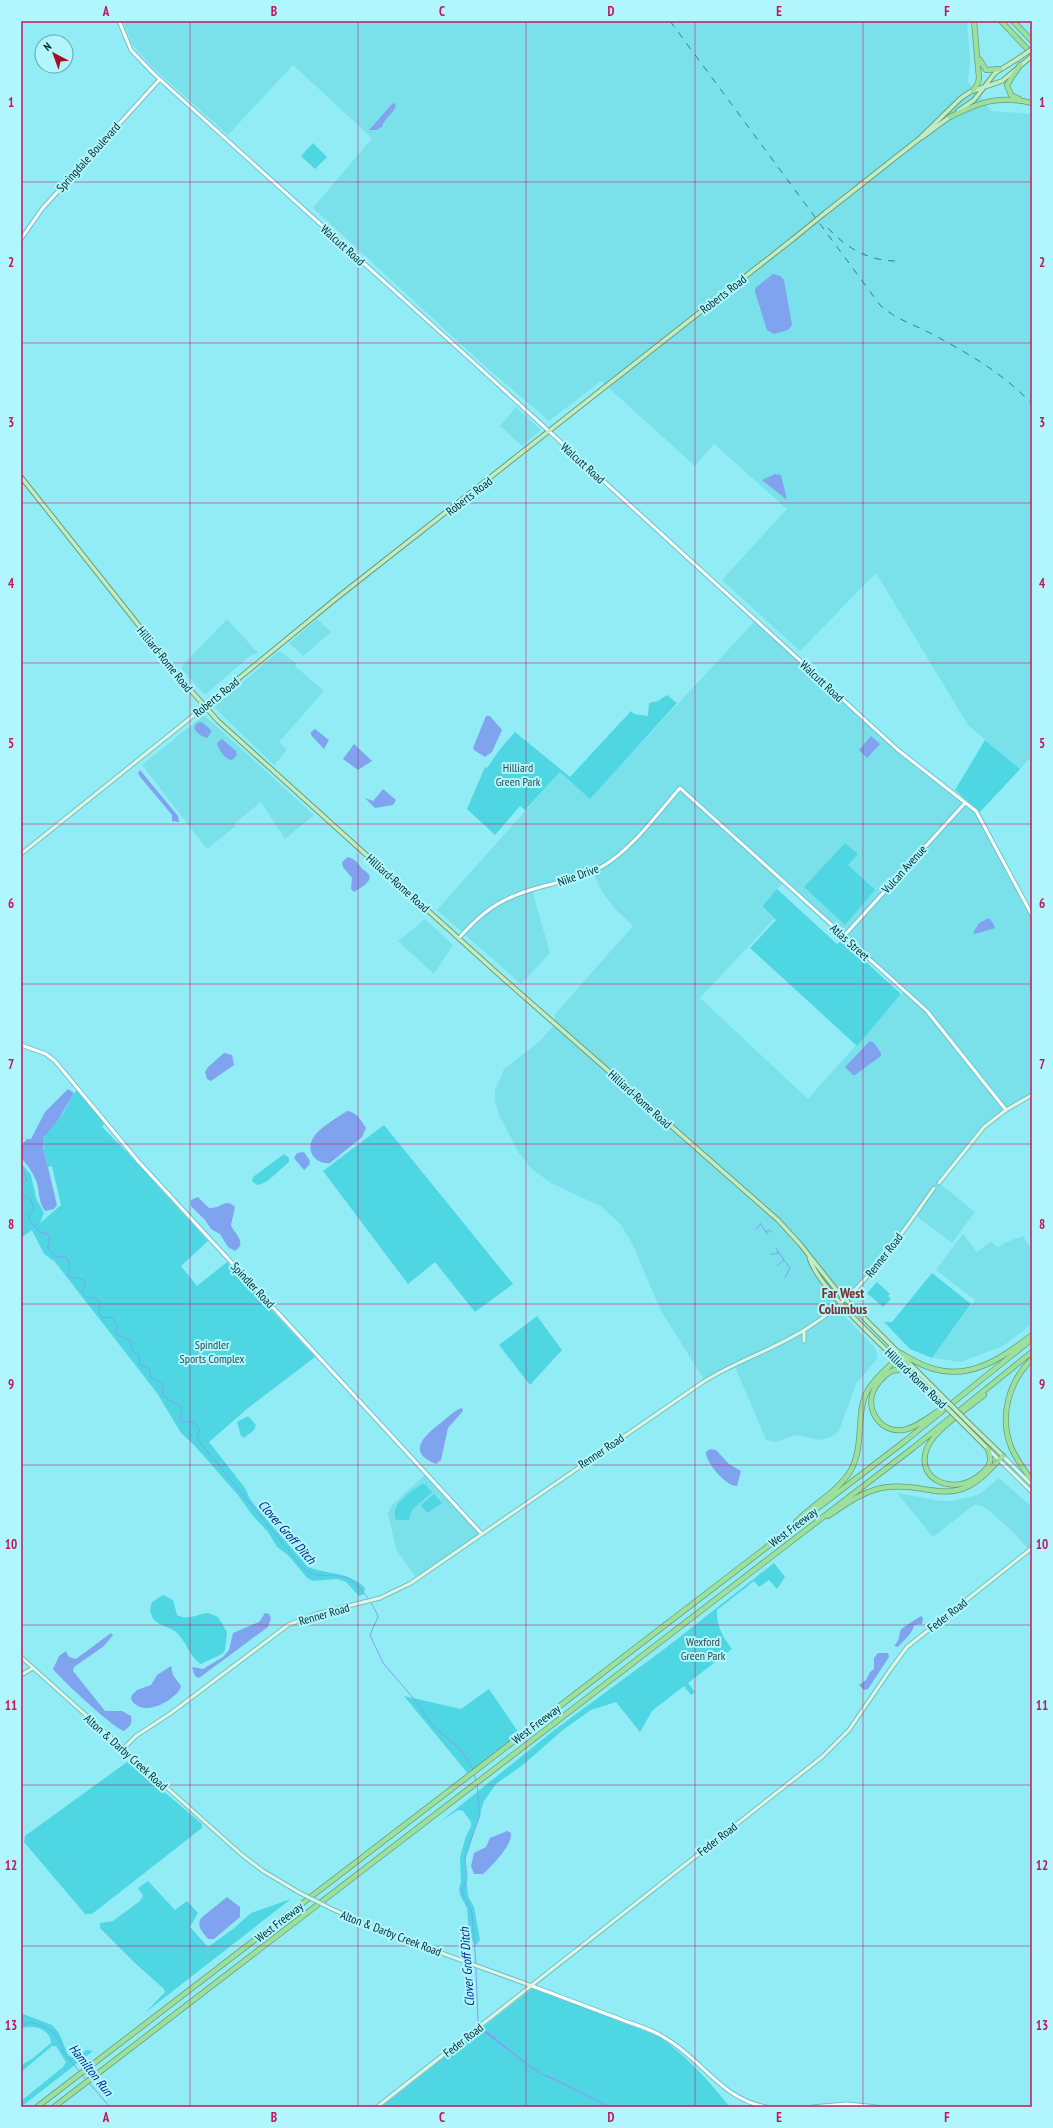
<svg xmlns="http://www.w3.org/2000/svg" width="1053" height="2128" font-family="'PT Sans Narrow',sans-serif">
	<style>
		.built { fill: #7ae1eb; fill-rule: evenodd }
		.green { fill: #4fd6e3 }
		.water { fill: #7fa3ef }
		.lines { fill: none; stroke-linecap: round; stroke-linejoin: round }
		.stream { stroke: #7fa3ef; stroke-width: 1 }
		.tertiary-casing { stroke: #69c3cc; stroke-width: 5 }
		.secondary-casing { stroke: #69c3cc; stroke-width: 5 }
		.primary-casing { stroke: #67a076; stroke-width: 5.5 }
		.motorway-casing { stroke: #67a076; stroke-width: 6 }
		.tertiary { stroke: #fff; stroke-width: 3 }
		.secondary { stroke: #e2f5e1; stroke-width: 3 }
		.primary { stroke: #c4ecc4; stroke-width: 3.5 }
		.motorway { stroke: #9ddf9c; stroke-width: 4.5 }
		.rail { stroke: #3e7b81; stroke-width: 1; stroke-dasharray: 7 7; stroke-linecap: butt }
		.secondary-bridge-casing { stroke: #69c3cc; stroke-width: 5; stroke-linecap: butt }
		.primary-bridge-casing { stroke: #67a076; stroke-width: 5.5; stroke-linecap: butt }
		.secondary-bridge { stroke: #e2f5e1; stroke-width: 3 }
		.primary-bridge { stroke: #c4ecc4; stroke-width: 3.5 }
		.grid { fill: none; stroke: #c2185b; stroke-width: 1; stroke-opacity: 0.55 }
		.labels { text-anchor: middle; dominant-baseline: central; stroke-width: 4; stroke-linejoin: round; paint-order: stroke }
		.street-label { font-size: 12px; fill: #032c30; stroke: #b1f6fd }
		.park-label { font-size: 12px; fill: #2d4b4e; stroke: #b1f6fd }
		.water-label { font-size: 13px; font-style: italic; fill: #03238f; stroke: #b1f6fd }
		.quarter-label { font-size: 14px; font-weight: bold; fill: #76302e; stroke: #b1f6fd }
		.neatline { fill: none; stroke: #c2185b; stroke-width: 1.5 }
		.grid-label { font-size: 13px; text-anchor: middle; font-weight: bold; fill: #c2185b }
	</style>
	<rect width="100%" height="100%" fill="#92ecf5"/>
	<path class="built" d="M 123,21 L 967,21 L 970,61 L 968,82 L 991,111 L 1032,114 L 1032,756 L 1020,769 L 968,725 L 876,573 L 800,651 L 722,580 L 787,509 L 714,444 L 695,466 L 601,381 L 549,421 L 486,367 L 313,208 L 372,138 L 293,65 L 228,135 L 153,68 L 132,44 Z
		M 516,407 L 541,430 L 522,446 L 500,426 Z
		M 227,619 L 258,653 L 250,656 L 206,694 L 203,693 L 182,669 L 182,666 Z
		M 317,619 L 331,632 L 303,656 L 289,643 Z
		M 756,620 L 898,750 L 978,814 L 1032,915 L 1032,919 L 1029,920 L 1032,926 L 1032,1095 L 1006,1110 L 978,1133 L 939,1183 L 975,1212 L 952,1243 L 915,1215 L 872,1273 L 837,1308 L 875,1348 L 878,1358 L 856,1384 L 839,1431 L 831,1437 L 821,1440 L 795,1435 L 776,1442 L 766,1440 L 734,1364 L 705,1381 L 661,1311 L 632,1243 L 621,1225 L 602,1207 L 551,1183 L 532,1169 L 518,1152 L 498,1113 L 495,1100 L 495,1090 L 504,1069 L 540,1041 L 555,1024 L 555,1014 L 633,926 L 615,909 L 601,890 L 593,872 L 532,890 L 550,953 L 521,984 L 437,910 L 560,772 L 590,798 ZM 784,882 L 904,991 L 808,1099 L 700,998 L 774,919 L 761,906 Z
		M 279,651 L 296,663 L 295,666 L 324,691 L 279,742 L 287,750 L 274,765 L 214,707 Z
		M 203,716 L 205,716 L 314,815 L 285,839 L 261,802 L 234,824 L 236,826 L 207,849 L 142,765 Z
		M 425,919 L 453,945 L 434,974 L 398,941 Z
		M 963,1234 L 977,1252 L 991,1241 L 998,1248 L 1004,1243 L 1023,1236 L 1032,1250 L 1032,1324 L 1003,1346 L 961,1362 L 932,1358 L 975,1300 L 936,1270 Z
		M 427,1473 L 481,1533 L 417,1579 L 396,1549 L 388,1513 L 392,1505 Z
		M 999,1478 L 1032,1507 L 1032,1548 L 1029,1550 L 1015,1534 L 986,1508 L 975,1504 L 933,1537 L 897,1493 L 941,1501 L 951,1501 L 978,1495 Z"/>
	<path class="green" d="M 313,143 L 327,157 L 315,169 L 301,156 Z
		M 667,695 L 677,703 L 590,799 L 560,772 L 525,810 L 520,806 L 495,835 L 467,809 L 485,767 L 487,768 L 500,749 L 515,732 L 570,777 L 631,711 L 634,714 L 648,716 L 649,703 L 658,701 Z
		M 985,740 L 1020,769 L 980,812 L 955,790 Z
		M 845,843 L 858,854 L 848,865 L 875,890 L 845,925 L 804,887 Z
		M 777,889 L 837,944 L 842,940 L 901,994 L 857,1046 L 750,948 L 776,920 L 762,906 Z
		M 78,1089 L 105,1122 L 102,1127 L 126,1151 L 208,1241 L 181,1266 L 197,1286 L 227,1262 L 315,1357 L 248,1408 L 209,1442 L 245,1488 L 250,1499 L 261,1513 L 308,1567 C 328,1575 349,1571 365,1588 L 364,1594 L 359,1596 L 346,1582 L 337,1579 L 313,1581 L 307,1578 L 289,1556 L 277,1547 L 268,1532 L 253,1516 L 238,1495 L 194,1445 L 181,1433 L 157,1393 L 55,1262 L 44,1254 L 32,1230 L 21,1238 L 21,1163 L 31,1175 L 36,1198 L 44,1213 L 40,1223 L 61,1205 L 52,1166 L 48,1167 C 46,1158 42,1148 44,1139 C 46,1131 54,1125 59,1119 C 67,1110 69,1097 78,1089 Z
		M 384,1125 L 513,1284 L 475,1312 L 435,1262 L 408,1284 L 323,1171 Z
		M 284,1154 L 289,1158 L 289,1162 C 280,1169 268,1184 257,1185 L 252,1181 L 253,1177 Z
		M 932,1273 L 971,1304 L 932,1358 L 910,1349 L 884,1322 L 892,1322 Z
		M 877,1282 L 890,1294 L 888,1296 L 891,1299 L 883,1307 L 867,1293 Z
		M 537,1316 L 562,1350 L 530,1385 L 499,1345 Z
		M 248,1416 L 256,1425 L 254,1430 L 244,1438 L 241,1436 L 237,1422 Z
		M 422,1484 L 425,1484 L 432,1492 L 412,1510 L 409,1520 L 396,1520 C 389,1504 411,1492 422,1484 Z
		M 434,1494 L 442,1503 L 427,1513 L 421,1505 Z
		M 774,1563 L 785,1577 L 777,1589 L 769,1580 L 759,1587 L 754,1581 L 717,1610 C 716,1626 723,1637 732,1649 L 688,1683 L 695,1692 L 691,1695 L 684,1686 L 652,1711 L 640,1732 L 616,1702 L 591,1710 L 564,1729 L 524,1764 L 496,1784 L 484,1801 L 465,1861 L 468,1896 L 474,1907 L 480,1940 L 475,1946 L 469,1932 L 467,1908 L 460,1895 L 459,1889 L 461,1882 L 460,1857 L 466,1836 L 471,1827 L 471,1822 L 463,1811 L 458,1810 L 441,1821 L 553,1731 L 667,1647 Z
		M 163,1595 L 173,1600 L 177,1615 C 188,1621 197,1614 208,1613 L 218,1617 L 227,1632 L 225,1650 L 222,1654 L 201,1664 C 188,1656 186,1638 173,1630 C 164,1625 155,1625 151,1614 C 149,1610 151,1606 152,1602 Z
		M 489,1689 L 521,1736 L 469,1775 L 404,1696 L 461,1709 Z
		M 127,1762 L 148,1780 L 149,1779 L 202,1824 L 202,1828 L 92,1914 L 85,1914 L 24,1842 L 25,1836 Z
		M 148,1881 L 175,1910 L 187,1901 L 198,1913 L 190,1927 L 208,1947 L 233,1929 L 251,1913 L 291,1899 L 146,2012 L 165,1992 L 164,1989 L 136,1964 L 100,1928 L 100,1923 L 113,1921 L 140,1901 L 143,1896 L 138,1888 Z
		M 533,1988 L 658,2036 C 686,2055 708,2080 730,2107 L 381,2107 Z
		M 23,2014 L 52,2025 L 59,2033 L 68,2055 L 74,2058 L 87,2050 L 93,2051 L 21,2107 L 21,2101 L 63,2067 L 66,2062 L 56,2046 L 52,2046 L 21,2072 L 21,2065 L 32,2059 L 51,2043 C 51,2029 32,2023 21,2029 L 21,2016 Z"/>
	<path class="water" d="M 393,103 L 396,105 C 394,114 384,118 382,127 L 376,130 L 369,130 Z
		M 773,274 L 780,276 L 784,280 L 792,325 L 788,330 L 774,334 L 767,330 L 755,292 L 755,288 Z
		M 775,474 L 781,475 L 787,500 L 762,480 Z
		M 486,716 L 490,716 L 502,730 L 492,752 L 485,757 L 474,750 L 473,748 Z
		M 202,722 L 212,731 L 207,738 C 202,737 195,732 194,727 L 197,723 Z
		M 315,729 L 329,740 L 324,749 L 311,735 L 311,732 Z
		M 871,736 L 880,744 L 867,758 L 859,750 Z
		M 222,739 L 236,751 L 237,755 L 232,760 C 224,759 219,750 217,743 Z
		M 354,744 L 372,761 L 358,770 L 343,759 Z
		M 140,770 L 178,816 L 179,822 L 172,821 L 172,815 L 141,778 L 138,773 Z
		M 383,789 L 396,800 L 393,805 L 375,808 L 365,798 L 373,801 Z
		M 348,857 C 354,859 356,861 360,866 C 362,870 367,871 369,875 C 373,882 358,889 354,892 L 351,889 L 352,878 L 343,867 L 342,862 Z
		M 989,918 L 993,923 L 995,928 L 975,934 L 973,933 L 979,923 Z
		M 870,1041 L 874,1043 L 881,1053 L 881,1056 L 855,1075 L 853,1075 L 845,1067 Z
		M 224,1053 L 232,1055 L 234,1065 L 211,1081 L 207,1079 L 205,1072 L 208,1067 Z
		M 68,1089 L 74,1093 L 59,1119 L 44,1137 L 43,1147 L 57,1205 L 54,1209 L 45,1211 C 38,1202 40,1193 37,1183 C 33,1173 28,1165 21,1158 L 21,1145 L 27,1139 L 31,1139 L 45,1112 Z
		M 347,1111 C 355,1111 362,1121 366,1128 L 362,1137 L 330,1163 C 323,1164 317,1161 313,1156 C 301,1136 333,1121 347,1111 Z
		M 304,1152 L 310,1161 L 309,1165 L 304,1170 L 294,1158 L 297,1153 Z
		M 198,1197 L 209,1208 C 222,1209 225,1197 235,1207 L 231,1225 C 234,1234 248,1242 235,1251 L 228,1247 L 220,1234 L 211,1229 L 205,1220 L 191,1206 L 191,1200 Z
		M 462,1408 L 463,1411 L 448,1428 L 441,1460 L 436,1464 C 405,1452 425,1435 442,1422 C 448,1417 455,1410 462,1408 Z
		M 710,1449 L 716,1450 L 729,1464 L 741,1471 L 737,1486 C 727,1487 705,1462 706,1452 Z
		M 265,1613 L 269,1614 L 271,1618 L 268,1627 L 199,1678 L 195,1676 L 192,1667 L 203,1669 L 223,1657 L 229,1650 L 233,1633 L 259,1622 Z
		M 921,1616 L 923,1618 L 922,1624 L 914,1625 C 913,1633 904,1640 898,1647 L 894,1646 L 898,1641 L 901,1629 Z
		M 111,1633 L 113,1635 L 104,1646 L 74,1667 L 73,1671 L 105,1711 L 122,1711 L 131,1716 C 133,1725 129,1726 124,1731 C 113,1728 62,1680 53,1669 L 59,1656 L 66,1651 L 69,1657 L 76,1659 Z
		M 878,1653 L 888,1653 L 889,1657 L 868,1689 L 864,1690 L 859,1685 L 866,1680 L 870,1672 L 874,1669 L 874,1658 Z
		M 171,1666 L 173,1675 L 181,1686 C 181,1695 144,1722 131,1699 L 132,1695 L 137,1690 L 151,1685 L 157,1675 Z
		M 507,1831 L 511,1833 C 513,1844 492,1866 483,1874 L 474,1874 L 471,1866 L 474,1853 L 486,1847 L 490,1838 Z
		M 227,1897 L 240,1907 L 240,1917 L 214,1939 L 208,1939 C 203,1932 196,1927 201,1918 Z
		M 483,2028 L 535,2070 L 608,2107 L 535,2071 L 481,2030 Z"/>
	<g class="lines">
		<path class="stream" d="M 21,1168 L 27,1180 L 21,1185 L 23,1194 L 31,1200 L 34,1210 L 29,1214 L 30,1221 L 41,1233 L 46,1233 L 49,1236 C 50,1249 43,1245 56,1257 L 65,1256 L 68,1259 L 70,1268 L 68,1275 C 74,1280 79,1277 85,1281 L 85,1286 L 82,1291 C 86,1299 89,1297 96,1298 L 100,1303 L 99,1313 L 103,1318 L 112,1317 L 118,1325 L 115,1333 L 117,1335 L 130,1340 L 134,1353 L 139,1354 L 140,1365 L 149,1368 L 151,1378 L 163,1384 L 162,1393 L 166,1398 L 182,1407 L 180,1420 L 182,1422 L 194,1422 L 200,1430 L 197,1435 L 201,1444 L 303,1568 C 316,1580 330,1573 345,1577 C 356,1579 375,1606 378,1617 L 370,1635 L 383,1663 L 414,1699 L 433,1726 L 460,1749 L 473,1769
			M 760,1223 L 768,1235
			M 756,1229 L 760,1225
			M 766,1232 L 769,1230 L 772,1232
			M 770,1254 L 777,1254 L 778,1251 L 776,1248
			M 784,1260 L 790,1268 L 785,1278
			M 777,1266 L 784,1260 L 778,1251
			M 474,1774 L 476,1781
			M 476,1964 L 472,1913 L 462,1891 L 467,1878 L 465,1857 L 480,1815 L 477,1784
			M 476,1967 L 478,2021 L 482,2029
			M 21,2026 L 30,2022 L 45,2027 L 53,2032 L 61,2044 L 62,2050 L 79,2071
			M 532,2067 L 540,2071
			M 82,2075 L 87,2081
			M 546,2075 L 610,2107
			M 89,2083 L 110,2107"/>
		<g class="tertiary-casing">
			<path id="tertiary" d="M 119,21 L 131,50 L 154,74 L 470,359 L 898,750 L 976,811 L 1032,915
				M 21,239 L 42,209 L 160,79
				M 844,936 L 965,803
				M 459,938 C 475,920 491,905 514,896 C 543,883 576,882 603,866 C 632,849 658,813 680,788 L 927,1011 L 1006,1110
				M 21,1045 L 46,1054 L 55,1061 L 138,1161 L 481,1533
				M 532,1986 C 562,1997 591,2008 620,2019 C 635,2025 652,2029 665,2038 C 703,2060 720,2098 766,2107
				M 812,2107 L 847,2104 L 877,2107"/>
		</g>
		<g class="secondary-casing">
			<path id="secondary" d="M 21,854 L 204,707
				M 939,1183 L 984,1127 L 1006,1110 L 1032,1095
				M 804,1341 L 804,1331
				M 989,1450 L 1032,1492
				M 1003,1456 L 1032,1485
				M 21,1657 L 242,1855 L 263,1871 L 300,1893
				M 21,1675 L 33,1668
				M 123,1749 L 136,1736 L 171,1713 L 288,1625 L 316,1614 L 380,1598 L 411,1583 L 703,1382 C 736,1361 773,1350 806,1329 C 863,1294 896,1241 934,1188
				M 330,1908 L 373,1928 L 532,1986
				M 377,2107 L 822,1757 L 849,1730 L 890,1670 L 907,1647 L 1032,1548"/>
		</g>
		<g class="primary-casing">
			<path id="primary" d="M 958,111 L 974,100 L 995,73 L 1019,58
				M 921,138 L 951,116
				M 825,213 L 919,139 L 961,98 L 970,92 L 1002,81 L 1032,56
				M 21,477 L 187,686 L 218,721 L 496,972 L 778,1220 L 800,1244 L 838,1292 L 941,1395
				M 204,707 L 338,597 L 793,239
				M 809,1256 C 815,1289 910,1371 937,1398
				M 969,1423 L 1003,1456
				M 965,1426 L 988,1449"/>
		</g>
		<g class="motorway-casing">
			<path id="motorway" d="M 1001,21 L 1032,54
				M 1013,21 L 1032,41
				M 980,60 L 986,70 L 1000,69
				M 973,91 L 978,83 L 979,78 L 974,21
				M 1019,99 L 1011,95 L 1007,85 L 1020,65
				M 950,117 C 980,102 998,95 1032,103
				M 900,1353 C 911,1359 922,1366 934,1369 C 971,1380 1004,1357 1032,1335
				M 1032,1359 C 1009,1381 999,1416 1011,1447 C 1016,1459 1024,1470 1032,1481
				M 907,1368 L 891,1371 C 884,1376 876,1384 873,1392 C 866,1411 881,1433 903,1430 C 917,1428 931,1415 943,1408
				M 984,1395 C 968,1408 936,1429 928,1446 C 912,1480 956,1498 982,1473 C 991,1465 992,1460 988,1449
				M 828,1516 C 846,1504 866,1489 888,1487 C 903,1485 916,1488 930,1490 C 966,1497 980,1480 1003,1456
				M 796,1522 C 813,1504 838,1492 851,1470 C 865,1444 855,1412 868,1390 C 875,1378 887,1368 897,1359 L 909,1363
				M 37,2107 L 905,1441 L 1032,1339
				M 54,2107 L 913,1448 L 1032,1352"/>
		</g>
		<use href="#tertiary" class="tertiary"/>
		<use href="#secondary" class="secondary"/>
		<use href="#primary" class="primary"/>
		<use href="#motorway" class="motorway"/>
		<path class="rail" d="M 670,21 L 880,305 C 894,318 912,324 928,332 C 966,352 1003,373 1032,404
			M 828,228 C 846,248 869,261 896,261"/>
		<g class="secondary-bridge-casing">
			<path id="secondary-bridge" d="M 300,1893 L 330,1908"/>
		</g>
		<g class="primary-bridge-casing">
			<path id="primary-bridge" d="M 1019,58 L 1032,49
				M 793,239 L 825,213
				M 941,1395 L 969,1423
				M 937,1398 L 965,1426"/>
		</g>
		<use href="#secondary-bridge" class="secondary-bridge"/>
		<use href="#primary-bridge" class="primary-bridge"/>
	</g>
	<path class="grid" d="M 190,21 L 190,2107M 358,21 L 358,2107M 526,21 L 526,2107M 695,21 L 695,2107M 863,21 L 863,2107M 21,182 L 1032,182M 21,343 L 1032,343M 21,503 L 1032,503M 21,663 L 1032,663M 21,824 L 1032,824M 21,984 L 1032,984M 21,1144 L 1032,1144M 21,1304 L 1032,1304M 21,1465 L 1032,1465M 21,1625 L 1032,1625M 21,1785 L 1032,1785M 21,1946 L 1032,1946"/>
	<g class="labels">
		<g class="street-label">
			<text transform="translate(88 157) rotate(-48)">Springdale Boulevard</text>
			<text transform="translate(343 245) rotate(42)">Walcutt Road</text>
			<text transform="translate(723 294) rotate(-38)">Roberts Road</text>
			<text transform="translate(583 463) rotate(42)">Walcutt Road</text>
			<text transform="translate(469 496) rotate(-38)">Roberts Road</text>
			<text transform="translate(165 659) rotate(51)">Hilliard-Rome Road</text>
			<text transform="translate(822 681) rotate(43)">Walcutt Road</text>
			<text transform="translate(216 697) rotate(-39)">Roberts Road</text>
			<text transform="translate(904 869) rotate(-48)">Vulcan Avenue</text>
			<text transform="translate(578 875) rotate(-20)">Nike Drive</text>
			<text transform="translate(398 883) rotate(42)">Hilliard-Rome Road</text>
			<text transform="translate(850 942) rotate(42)">Atlas Street</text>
			<text transform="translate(640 1099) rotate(42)">Hilliard-Rome Road</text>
			<text transform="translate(884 1255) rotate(-52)">Renner Road</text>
			<text transform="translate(253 1285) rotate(47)">Spindler Road</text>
			<text transform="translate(916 1378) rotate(44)">Hilliard-Rome Road</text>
			<text transform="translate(601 1451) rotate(-34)">Renner Road</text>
			<text transform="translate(793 1527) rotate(-37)">West Freeway</text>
			<text transform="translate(324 1614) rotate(-16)">Renner Road</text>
			<text transform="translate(947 1615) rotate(-38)">Feder Road</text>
			<text transform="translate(536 1724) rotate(-37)">West Freeway</text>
			<text transform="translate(126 1752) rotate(42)">Alton &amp; Darby Creek Road</text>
			<text transform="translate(717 1839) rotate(-38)">Feder Road</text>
			<text transform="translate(279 1922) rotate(-38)">West Freeway</text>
			<text transform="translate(391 1933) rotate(21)">Alton &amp; Darby Creek Road</text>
			<text transform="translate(463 2040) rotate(-38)">Feder Road</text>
		</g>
		<g class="park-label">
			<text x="518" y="767">Hilliard<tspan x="518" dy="14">Green Park</tspan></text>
			<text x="212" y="1344">Spindler<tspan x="212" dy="14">Sports Complex</tspan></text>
			<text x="703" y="1641">Wexford<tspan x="703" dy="14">Green Park</tspan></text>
		</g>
		<g class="water-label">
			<text transform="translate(287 1532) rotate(49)">Clover Groff Ditch</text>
			<text transform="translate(467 1967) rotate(-94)">Clover Groff Ditch</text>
			<text transform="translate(91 2070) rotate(52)">Hamilton Run</text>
		</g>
		<g class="quarter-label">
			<text x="843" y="1293">Far West<tspan x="843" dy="16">Columbus</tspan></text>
		</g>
	</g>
	<rect width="1053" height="2128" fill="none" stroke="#b1f6fd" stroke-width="44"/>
	<g transform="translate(54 54) rotate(319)"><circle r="19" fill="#b1f6fd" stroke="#6ba5ab"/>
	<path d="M0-3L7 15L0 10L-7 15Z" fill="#a70f20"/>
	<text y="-6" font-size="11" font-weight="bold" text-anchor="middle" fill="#032c30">N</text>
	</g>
	<rect x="22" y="22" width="1009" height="2084" class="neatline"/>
	<g class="grid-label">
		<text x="106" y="16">A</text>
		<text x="274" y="16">B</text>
		<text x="442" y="16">C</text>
		<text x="611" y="16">D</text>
		<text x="779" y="16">E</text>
		<text x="947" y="16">F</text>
		<text x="11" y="107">1</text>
		<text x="1042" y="107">1</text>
		<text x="11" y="267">2</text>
		<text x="1042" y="267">2</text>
		<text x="11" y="427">3</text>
		<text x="1042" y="427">3</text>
		<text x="11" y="588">4</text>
		<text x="1042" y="588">4</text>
		<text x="11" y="748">5</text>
		<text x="1042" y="748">5</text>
		<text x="11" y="908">6</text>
		<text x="1042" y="908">6</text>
		<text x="11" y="1069">7</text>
		<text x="1042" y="1069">7</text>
		<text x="11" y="1229">8</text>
		<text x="1042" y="1229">8</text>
		<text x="11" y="1389">9</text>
		<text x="1042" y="1389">9</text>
		<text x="11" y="1549">10</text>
		<text x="1042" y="1549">10</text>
		<text x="11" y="1710">11</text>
		<text x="1042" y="1710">11</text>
		<text x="11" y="1870">12</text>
		<text x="1042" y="1870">12</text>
		<text x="11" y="2030">13</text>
		<text x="1042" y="2030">13</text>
		<text x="106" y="2122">A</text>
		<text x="274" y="2122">B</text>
		<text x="442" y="2122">C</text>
		<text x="611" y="2122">D</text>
		<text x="779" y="2122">E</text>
		<text x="947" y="2122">F</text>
	</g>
</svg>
